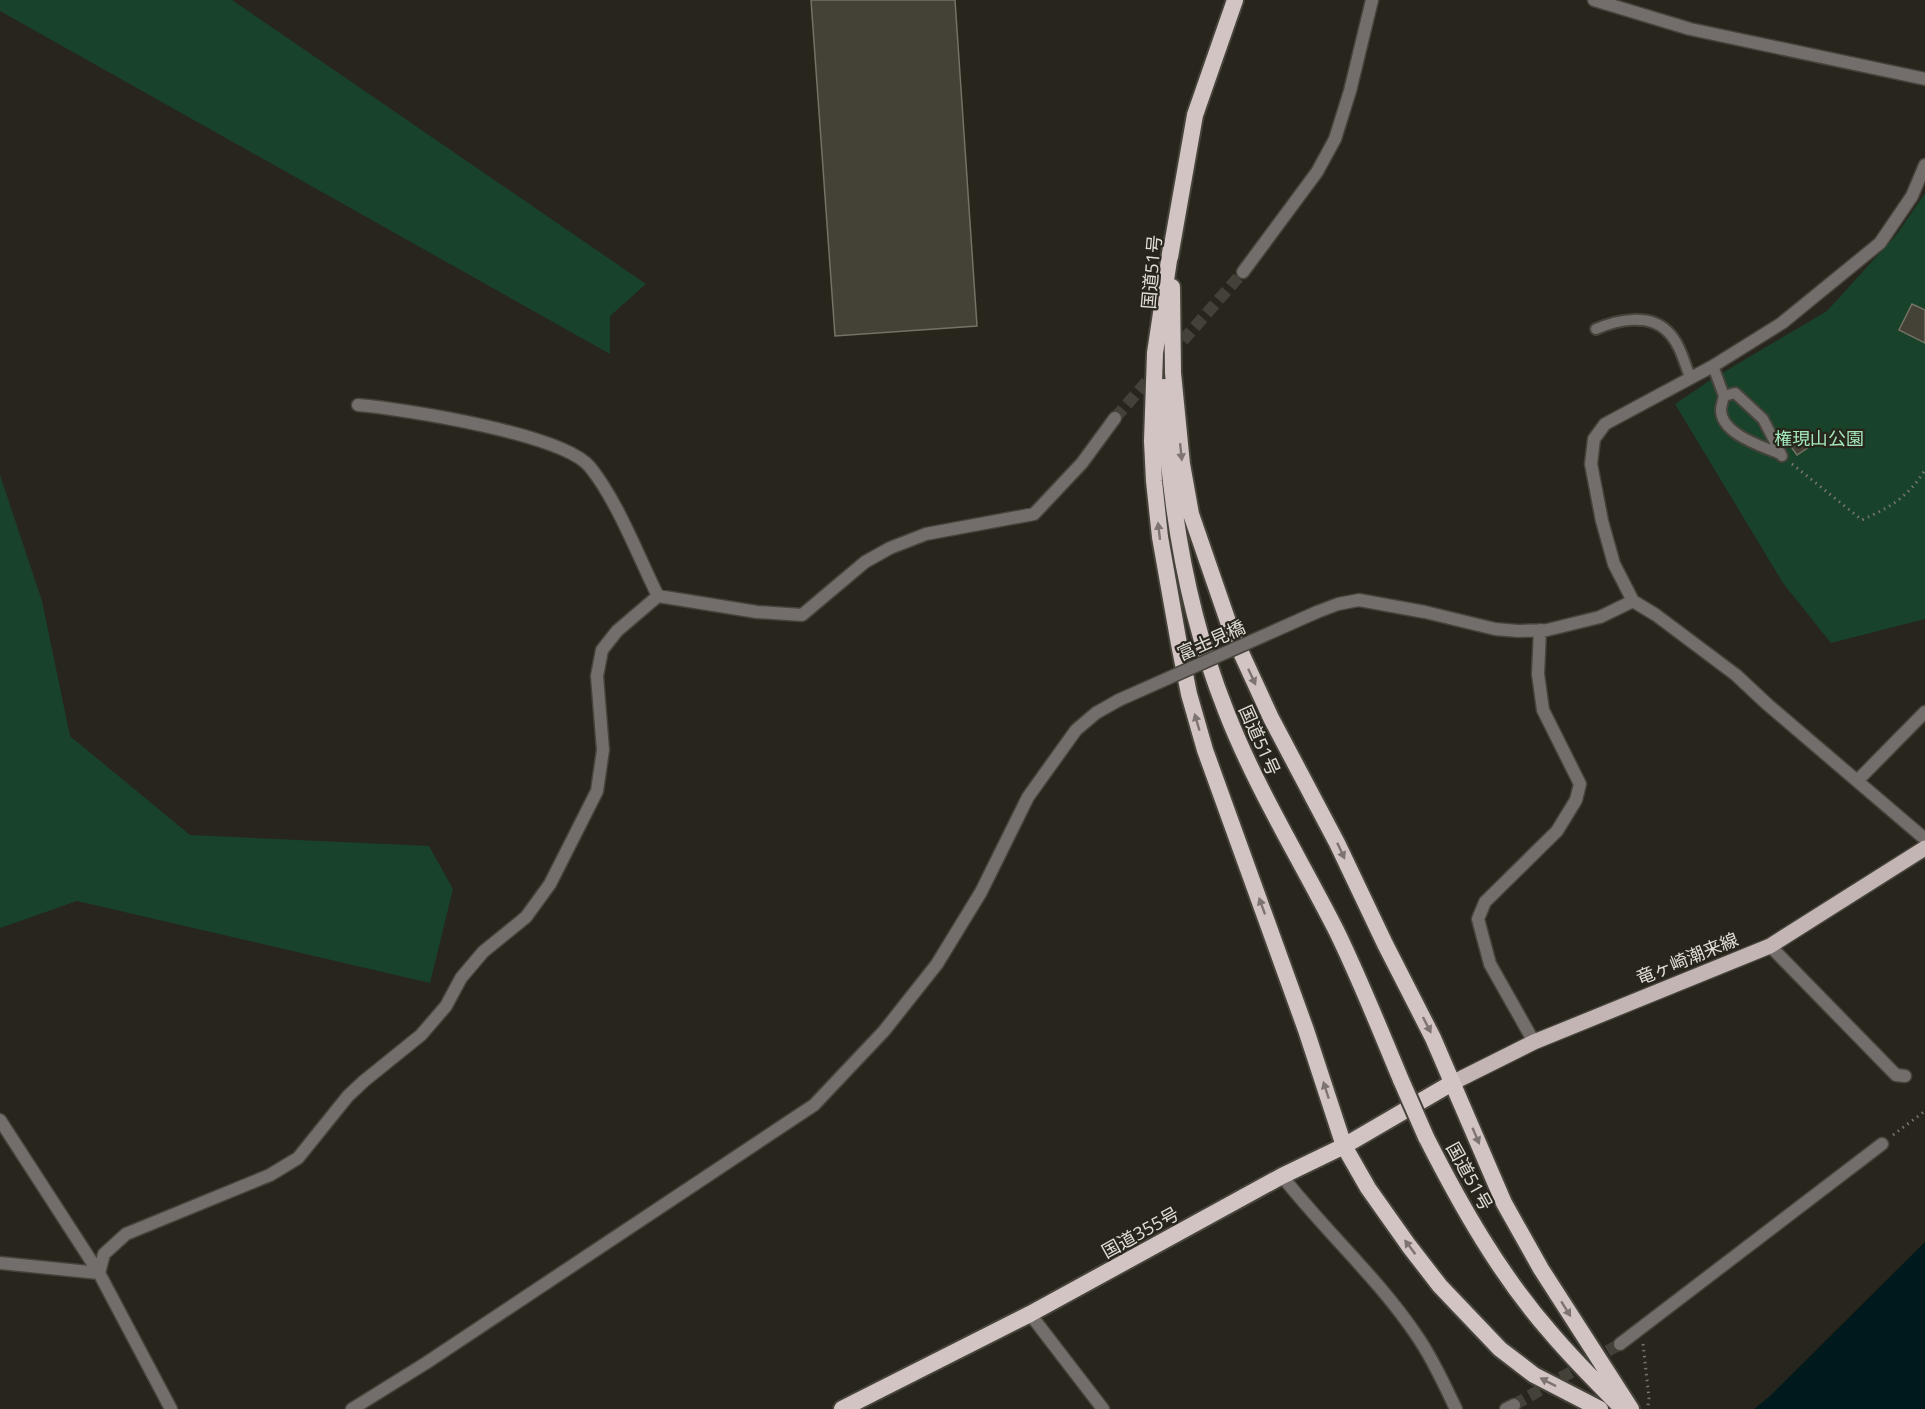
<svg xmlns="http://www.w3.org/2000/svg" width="1925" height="1409" font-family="'Open Sans','Noto Sans JP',sans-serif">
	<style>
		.green { fill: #19422b }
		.water { fill: #00191d }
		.building { fill: #444137; stroke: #757166; stroke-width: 1.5 }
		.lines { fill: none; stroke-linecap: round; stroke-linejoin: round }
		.minor-tunnel { stroke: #444138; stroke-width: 12; stroke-dasharray: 12 6; stroke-linecap: butt }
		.service-casing { stroke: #45433a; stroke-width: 14 }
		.minor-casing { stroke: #45433a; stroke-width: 15 }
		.primary-casing { stroke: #45433a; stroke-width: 18 }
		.trunk-casing { stroke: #45433a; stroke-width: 20 }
		.path { stroke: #79766e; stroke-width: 3; stroke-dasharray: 1.5 4.5; stroke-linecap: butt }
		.service { stroke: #736d6c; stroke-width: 10 }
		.minor { stroke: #736d6c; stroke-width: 12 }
		.primary { stroke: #c2b5b4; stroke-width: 15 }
		.trunk { stroke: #d2c4c2; stroke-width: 16 }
		.minor-bridge-casing { stroke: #45433a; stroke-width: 15; stroke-linecap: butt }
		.trunk-bridge-casing { stroke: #45433a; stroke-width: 20; stroke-linecap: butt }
		.minor-bridge { stroke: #736d6c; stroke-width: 12 }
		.trunk-bridge { stroke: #d2c4c2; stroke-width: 16 }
		.oneway { fill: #7d746f }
		.labels { text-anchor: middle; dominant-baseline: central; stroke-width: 4.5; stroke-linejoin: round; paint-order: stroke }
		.street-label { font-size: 18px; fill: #e0ded8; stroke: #28251c }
		.park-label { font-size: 18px; fill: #a2e7bb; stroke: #28251c }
	</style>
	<rect width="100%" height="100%" fill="#28251c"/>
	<path class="green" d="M 0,0 L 232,0 L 646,284 L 610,316 L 610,354 L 0,11 Z
		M 1925,193 L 1925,619 L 1831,643 L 1783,583 L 1675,404 L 1712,379 L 1827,311 L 1897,234 Z
		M 0,475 L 42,601 L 70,736 L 190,835 L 429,846 L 453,889 L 430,983 L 77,901 L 0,928 Z"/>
	<path class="water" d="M 1925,1242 L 1925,1409 L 1754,1409 L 1770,1396 Z"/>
	<path class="building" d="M 811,0 L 955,0 L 977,326 L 835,336 Z
		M 1912,304 L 1925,310 L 1925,343 L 1899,330 Z
		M 1803,431 L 1812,445 L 1797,455 L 1787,441 Z"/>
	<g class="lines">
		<path class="minor-tunnel" d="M 1171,354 L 1243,272
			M 1115,418 L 1156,371
			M 1514,1405 L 1620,1344"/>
		<g class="service-casing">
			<path id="service" d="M 1596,329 C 1617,320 1649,313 1667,331 C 1680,343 1684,362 1690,377
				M 1713,366 L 1724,396
				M 1780,454 C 1762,446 1721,434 1721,410 C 1721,406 1723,400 1724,396 L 1735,393 L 1763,419 L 1782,456"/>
		</g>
		<g class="minor-casing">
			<path id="minor" d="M 1594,0 L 1690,29 L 1925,79
				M 1925,165 L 1912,196 L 1880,243 L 1782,323 L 1713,366 L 1605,424 L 1594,439 L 1591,464 L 1602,521 L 1614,564 L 1633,601 L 1656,615 L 1736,675 L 1767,704 L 1925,839
				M 1243,272 L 1317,172 L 1335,139 L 1350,91 L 1372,0
				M 358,405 C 404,409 563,434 590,467 C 618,502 638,556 658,596
				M 1317,612 L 1338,604 L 1359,600 L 1425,612 L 1495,629 L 1518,631 L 1547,630 L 1600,617 L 1633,601
				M 1857,781 L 1925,712
				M 1770,946 L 1896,1075 L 1905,1076
				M 1534,1042 L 1490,964 L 1478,919 L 1485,902 L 1557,831 L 1576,800 L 1580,784 L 1543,710 L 1538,674 L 1540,630
				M 0,1120 L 99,1273 L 171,1409
				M 1282,1176 C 1325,1231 1378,1278 1417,1336 C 1433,1359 1444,1384 1456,1409
				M 0,1263 L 99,1273
				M 99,1273 L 104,1254 L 126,1234 L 270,1175 L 298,1158 L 348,1096 L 364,1081 L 421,1035 L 446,1006 L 461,978 L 483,952 L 526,917 L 550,884 L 597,791 L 603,750 L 597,676 L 602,650 L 617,631 L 658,596 L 757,612 L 802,615 L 865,562 L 890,548 L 926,534 L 1034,514 L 1082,463 L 1115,418
				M 1030,1314 L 1103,1409
				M 1620,1344 L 1882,1144
				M 352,1409 L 426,1363 L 814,1105 L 884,1031 L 937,964 L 981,892 L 1028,797 L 1076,730 L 1096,713 L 1119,700
				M 1506,1409 L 1514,1405"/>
		</g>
		<g class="primary-casing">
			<path id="primary" d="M 1452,1083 L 1534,1042 L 1770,946 L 1925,848"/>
		</g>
		<g class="trunk-casing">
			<path id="trunk" d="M 1171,247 L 1155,353 L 1152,441 L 1154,481 L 1160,537 L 1179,644 L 1189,694 L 1205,750 L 1306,1030 L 1344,1146 L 1368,1188 L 1409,1246 L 1440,1286 L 1500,1349 L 1534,1375 L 1600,1409
				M 1170,257 L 1195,115 L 1235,0
				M 1172,287 L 1173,373 L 1182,464 L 1191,514 L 1232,633 L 1271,718 L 1337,843 L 1385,944 L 1433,1038 L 1504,1203 L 1541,1269 L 1631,1409
				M 1164,387 C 1168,498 1185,608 1226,711 C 1256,788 1299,857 1336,930 C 1360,979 1380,1030 1401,1080
				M 1426,1137 C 1461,1206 1500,1275 1551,1333 C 1573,1359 1597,1383 1620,1406
				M 842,1409 L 1030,1314 L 1282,1176 L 1344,1146 L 1452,1083"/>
		</g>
		<path class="path" d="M 1792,464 L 1862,520 C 1892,506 1907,498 1925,470
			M 1893,1135 L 1925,1111
			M 1643,1344 L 1649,1398 L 1648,1406"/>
		<use href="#service" class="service"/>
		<use href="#minor" class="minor"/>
		<use href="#primary" class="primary"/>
		<use href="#trunk" class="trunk"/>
		<g class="minor-bridge-casing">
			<path id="minor-bridge" d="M 1119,700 L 1317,612"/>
		</g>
		<g class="trunk-bridge-casing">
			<path id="trunk-bridge" d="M 1401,1080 L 1426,1137"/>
		</g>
		<use href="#minor-bridge" class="minor-bridge"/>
		<use href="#trunk-bridge" class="trunk-bridge"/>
	</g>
	<defs><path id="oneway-solid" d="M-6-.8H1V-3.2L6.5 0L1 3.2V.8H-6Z" transform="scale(1.5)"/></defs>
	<g class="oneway">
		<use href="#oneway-solid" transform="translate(1181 452) rotate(84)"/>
		<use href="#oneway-solid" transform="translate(1159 531) rotate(-97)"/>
		<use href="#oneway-solid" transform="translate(1252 677) rotate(65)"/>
		<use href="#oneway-solid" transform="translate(1197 722) rotate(-106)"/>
		<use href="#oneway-solid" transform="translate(1341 851) rotate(65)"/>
		<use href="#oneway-solid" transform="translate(1262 906) rotate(-110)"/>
		<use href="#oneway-solid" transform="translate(1427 1025) rotate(63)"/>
		<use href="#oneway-solid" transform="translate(1326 1090) rotate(-108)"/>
		<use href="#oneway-solid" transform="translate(1476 1136) rotate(67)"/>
		<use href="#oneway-solid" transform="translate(1410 1247) rotate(-127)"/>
		<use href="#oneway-solid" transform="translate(1566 1309) rotate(58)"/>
		<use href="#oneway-solid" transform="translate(1548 1382) rotate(-153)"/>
	</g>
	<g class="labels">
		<g class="street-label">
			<text transform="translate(1151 272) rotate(-85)">国道51号</text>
			<text transform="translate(1211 640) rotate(-24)">富士見橋</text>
			<text transform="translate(1260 740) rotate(66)">国道51号</text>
			<text transform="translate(1687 958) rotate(-22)">竜ヶ崎潮来線</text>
			<text transform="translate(1470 1176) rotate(61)">国道51号</text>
			<text transform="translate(1140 1232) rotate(-29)">国道355号</text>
		</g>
		<g class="park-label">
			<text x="1819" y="438">権現山公園</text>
		</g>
	</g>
</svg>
